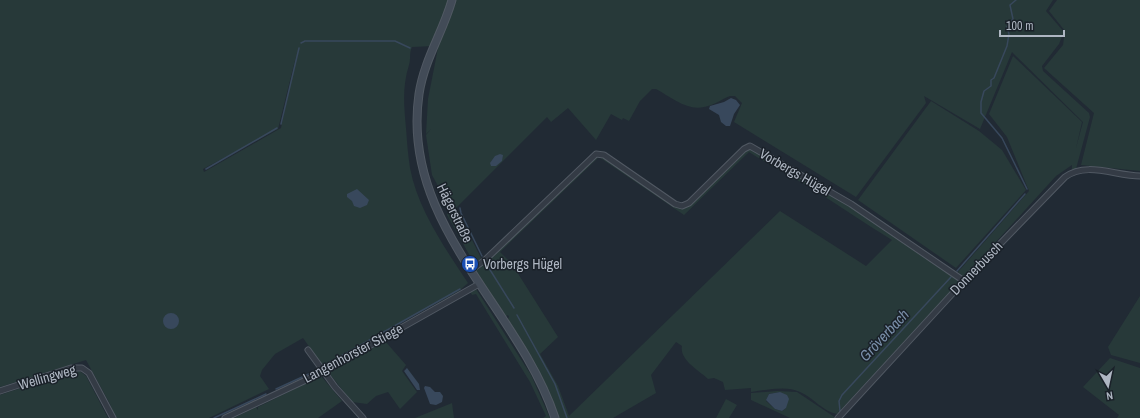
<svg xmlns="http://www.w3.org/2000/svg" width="1140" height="418" font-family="'Archivo Narrow',sans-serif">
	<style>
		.green { fill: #273939; fill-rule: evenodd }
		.water { fill: #38485c }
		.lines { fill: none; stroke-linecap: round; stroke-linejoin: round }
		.stream { stroke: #38485c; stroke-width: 1.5 }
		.minor-casing { stroke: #515963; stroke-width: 7 }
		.secondary-casing { stroke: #515963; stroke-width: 9 }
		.minor { stroke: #343b45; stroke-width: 5 }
		.secondary { stroke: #424b57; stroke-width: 7 }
		.labels { text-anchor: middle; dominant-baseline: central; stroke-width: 3; stroke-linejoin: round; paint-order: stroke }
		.street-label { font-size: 14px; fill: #aeb6c2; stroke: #1a2129 }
		.poi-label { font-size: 14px; fill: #aeb6c2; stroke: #1a2129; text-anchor: start }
		.water-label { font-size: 15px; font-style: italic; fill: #798ea8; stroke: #1a2129 }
	</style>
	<rect width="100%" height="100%" fill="#212a34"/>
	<path class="green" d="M 0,0 L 1053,0 L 1046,11 L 1064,32 L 1059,44 L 1042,66 L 1043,71 L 1089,113 L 1090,117 L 1076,169 L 1072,170 L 1072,165 L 1056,176 L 964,277 L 958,272 L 1029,191 L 1007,137 L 989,114 L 1013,56 L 1082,122 L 1076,148 L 1083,122 L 1012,52 L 980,129 L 924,96 L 926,103 L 856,197 L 734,122 L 742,103 L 735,96 L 730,96 C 722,99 713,106 704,107 C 687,111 671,97 656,89 L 652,89 L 640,101 L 629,121 L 623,118 L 622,120 L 611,114 L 596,140 L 568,108 L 551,122 L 547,117 L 456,208 L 481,258 L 475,265 L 447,215 L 450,208 L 432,175 L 426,135 L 431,129 L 426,134 L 428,99 L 438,48 L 433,46 L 412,47 C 409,53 411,59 409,65 C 402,87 404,106 406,128 C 407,142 408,155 410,168 C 418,210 445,248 468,283 L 459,291 L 323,366 L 303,338 L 275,354 L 262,370 L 260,376 L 269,389 L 209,418 L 115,418 L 110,404 L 86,360 L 0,387 ZM 296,56 L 281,128 L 204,172 L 203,169 L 278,129 Z
		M 1057,0 L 1140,0 L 1140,171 L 1081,165 L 1094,113 L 1044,68 L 1063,45 L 1065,31 L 1049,11 Z
		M 931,101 L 979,131 L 1002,150 L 1026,190 L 956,268 L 858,200 Z
		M 750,148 L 850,205 L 960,281 L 837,414 C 822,411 814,398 800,392 C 787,385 766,390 751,392 L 751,388 L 725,390 L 723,382 L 714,378 L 708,379 C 700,371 679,360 682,346 L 676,342 L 651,375 L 656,393 L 613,418 L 559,418 L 541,375 L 507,320 L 509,317 L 508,315 L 505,317 L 475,272 L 477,269 L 485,261 L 489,263 L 491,261 L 489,259 L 594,157 L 599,156 L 604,157 L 680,208 L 745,150 ZM 749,152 C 769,165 789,175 809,187 C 837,204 864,223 892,240 L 866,266 L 780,211 L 569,416 L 558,386 L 540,354 L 558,337 L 512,264 L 500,252 L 599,157 L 684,215 Z
		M 476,289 L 531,375 L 550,418 L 543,418 L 546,416 L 530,382 L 476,294 L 472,295 L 470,291 Z
		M 1140,296 L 1140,363 L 1111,355 L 1108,347 Z
		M 385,341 L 406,365 L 402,371 L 417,392 L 400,409 L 388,392 L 376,396 L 367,404 L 352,402 L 329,373 Z
		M 1110,358 L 1140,368 L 1140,418 L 1117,418 L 1119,415 L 1083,387 Z
		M 72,371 L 81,372 L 86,376 L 108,418 L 0,418 L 0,395 Z
		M 321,376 L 342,401 L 318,418 L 234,418 L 256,407 L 258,410 L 258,407 Z
		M 777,391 L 797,392 L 836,418 L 790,418 L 751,400 L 751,393 ZM 780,392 L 786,408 L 782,411 L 775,409 L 766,401 L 769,394 Z
		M 726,399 L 737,405 L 729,418 L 716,418 Z
		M 452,403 L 454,418 L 415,418 Z"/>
	<path class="water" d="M 731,98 L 736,100 L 740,105 L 734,114 L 730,126 L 726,126 L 721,122 L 719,115 L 709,109 L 710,106 L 724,102 Z
		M 500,154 L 503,155 L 502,161 L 496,166 L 491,166 L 490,163 L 495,156 Z
		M 357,189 L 369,200 L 367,205 L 360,208 L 354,206 L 352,201 L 347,197 L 347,194 Z
		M163 321a8 8 0 1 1 16 0a8 8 0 1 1-16 0Z
		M 407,368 L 419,384 L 420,390 L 417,390 L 404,371 Z
		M 425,386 L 430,387 L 435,392 L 440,392 L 443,396 L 442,402 L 436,405 L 430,404 L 424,388 Z
		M 780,392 L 787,395 L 789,399 L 786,408 L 782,411 L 775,409 L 766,400 L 769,394 Z"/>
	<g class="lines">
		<path class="stream" d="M 1016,0 L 1010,5 L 1013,19 L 1007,27 L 1009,34 L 1007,46 L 994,78 L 991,80 L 991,86 L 984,91 L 981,102 L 981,113 L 1002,138 L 1027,189
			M 301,43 L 305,41 L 395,41 L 410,48
			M 281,124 L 299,48
			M 206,169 L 277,128
			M 460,208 L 461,213 L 482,256
			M 487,265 L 514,308
			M 957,271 L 1025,194
			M 517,315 L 555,384 L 567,418
			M 327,364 L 460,289
			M 276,389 L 311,373
			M 840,411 L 839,401 L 842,395 L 951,277
			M 214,418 L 266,394"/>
		<g class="minor-casing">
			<path id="minor" d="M 471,270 L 485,260 L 596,154 L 604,155 L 675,204 L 682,206 L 689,203 L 744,149 L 750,146 L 851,204 L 964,281
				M 308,350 L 335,387 L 363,418
				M 0,391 L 71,368 L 82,368 L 89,373 L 113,418
				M 225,418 L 323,372 L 479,284
				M 838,418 L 964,281 L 1065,177 C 1087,161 1115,176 1140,176"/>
		</g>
		<g class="secondary-casing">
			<path id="secondary" d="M 452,0 C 443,32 424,60 419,94 C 400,224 518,306 555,418"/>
		</g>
		<use href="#minor" class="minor"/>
		<use href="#secondary" class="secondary"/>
	</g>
	<defs>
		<g id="bus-disc" transform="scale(0.9)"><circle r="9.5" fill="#1a4fb4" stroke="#1a2129"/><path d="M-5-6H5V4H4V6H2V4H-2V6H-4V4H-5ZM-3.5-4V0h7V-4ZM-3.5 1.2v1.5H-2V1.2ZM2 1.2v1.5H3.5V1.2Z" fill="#fff"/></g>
	</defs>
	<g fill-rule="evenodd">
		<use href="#bus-disc" x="470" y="264"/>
	</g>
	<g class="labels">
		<g class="street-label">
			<text transform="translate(795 172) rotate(30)">Vorbergs Hügel</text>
			<text transform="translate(455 213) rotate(64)">Hägerstraße</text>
			<text transform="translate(976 268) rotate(-46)">Donnerbusch</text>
			<text transform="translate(353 353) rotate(-28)">Langenhorster Stiege</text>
			<text transform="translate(47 377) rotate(-16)">Wellingweg</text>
		</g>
		<g class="poi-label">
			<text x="483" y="264">Vorbergs Hügel</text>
		</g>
		<g class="water-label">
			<text transform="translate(884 335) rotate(-47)">Gröverbach</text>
		</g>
	</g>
	<g transform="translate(1108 386) rotate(171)" stroke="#1a2129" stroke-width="3" paint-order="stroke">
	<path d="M0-3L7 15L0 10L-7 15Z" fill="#aeb6c2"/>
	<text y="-6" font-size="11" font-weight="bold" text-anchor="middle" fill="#aeb6c2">N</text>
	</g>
	<path d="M1000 30v6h64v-6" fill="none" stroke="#aeb6c2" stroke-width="2"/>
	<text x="1006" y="30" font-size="12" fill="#aeb6c2" stroke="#1a2129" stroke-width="3" paint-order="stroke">100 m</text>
</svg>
